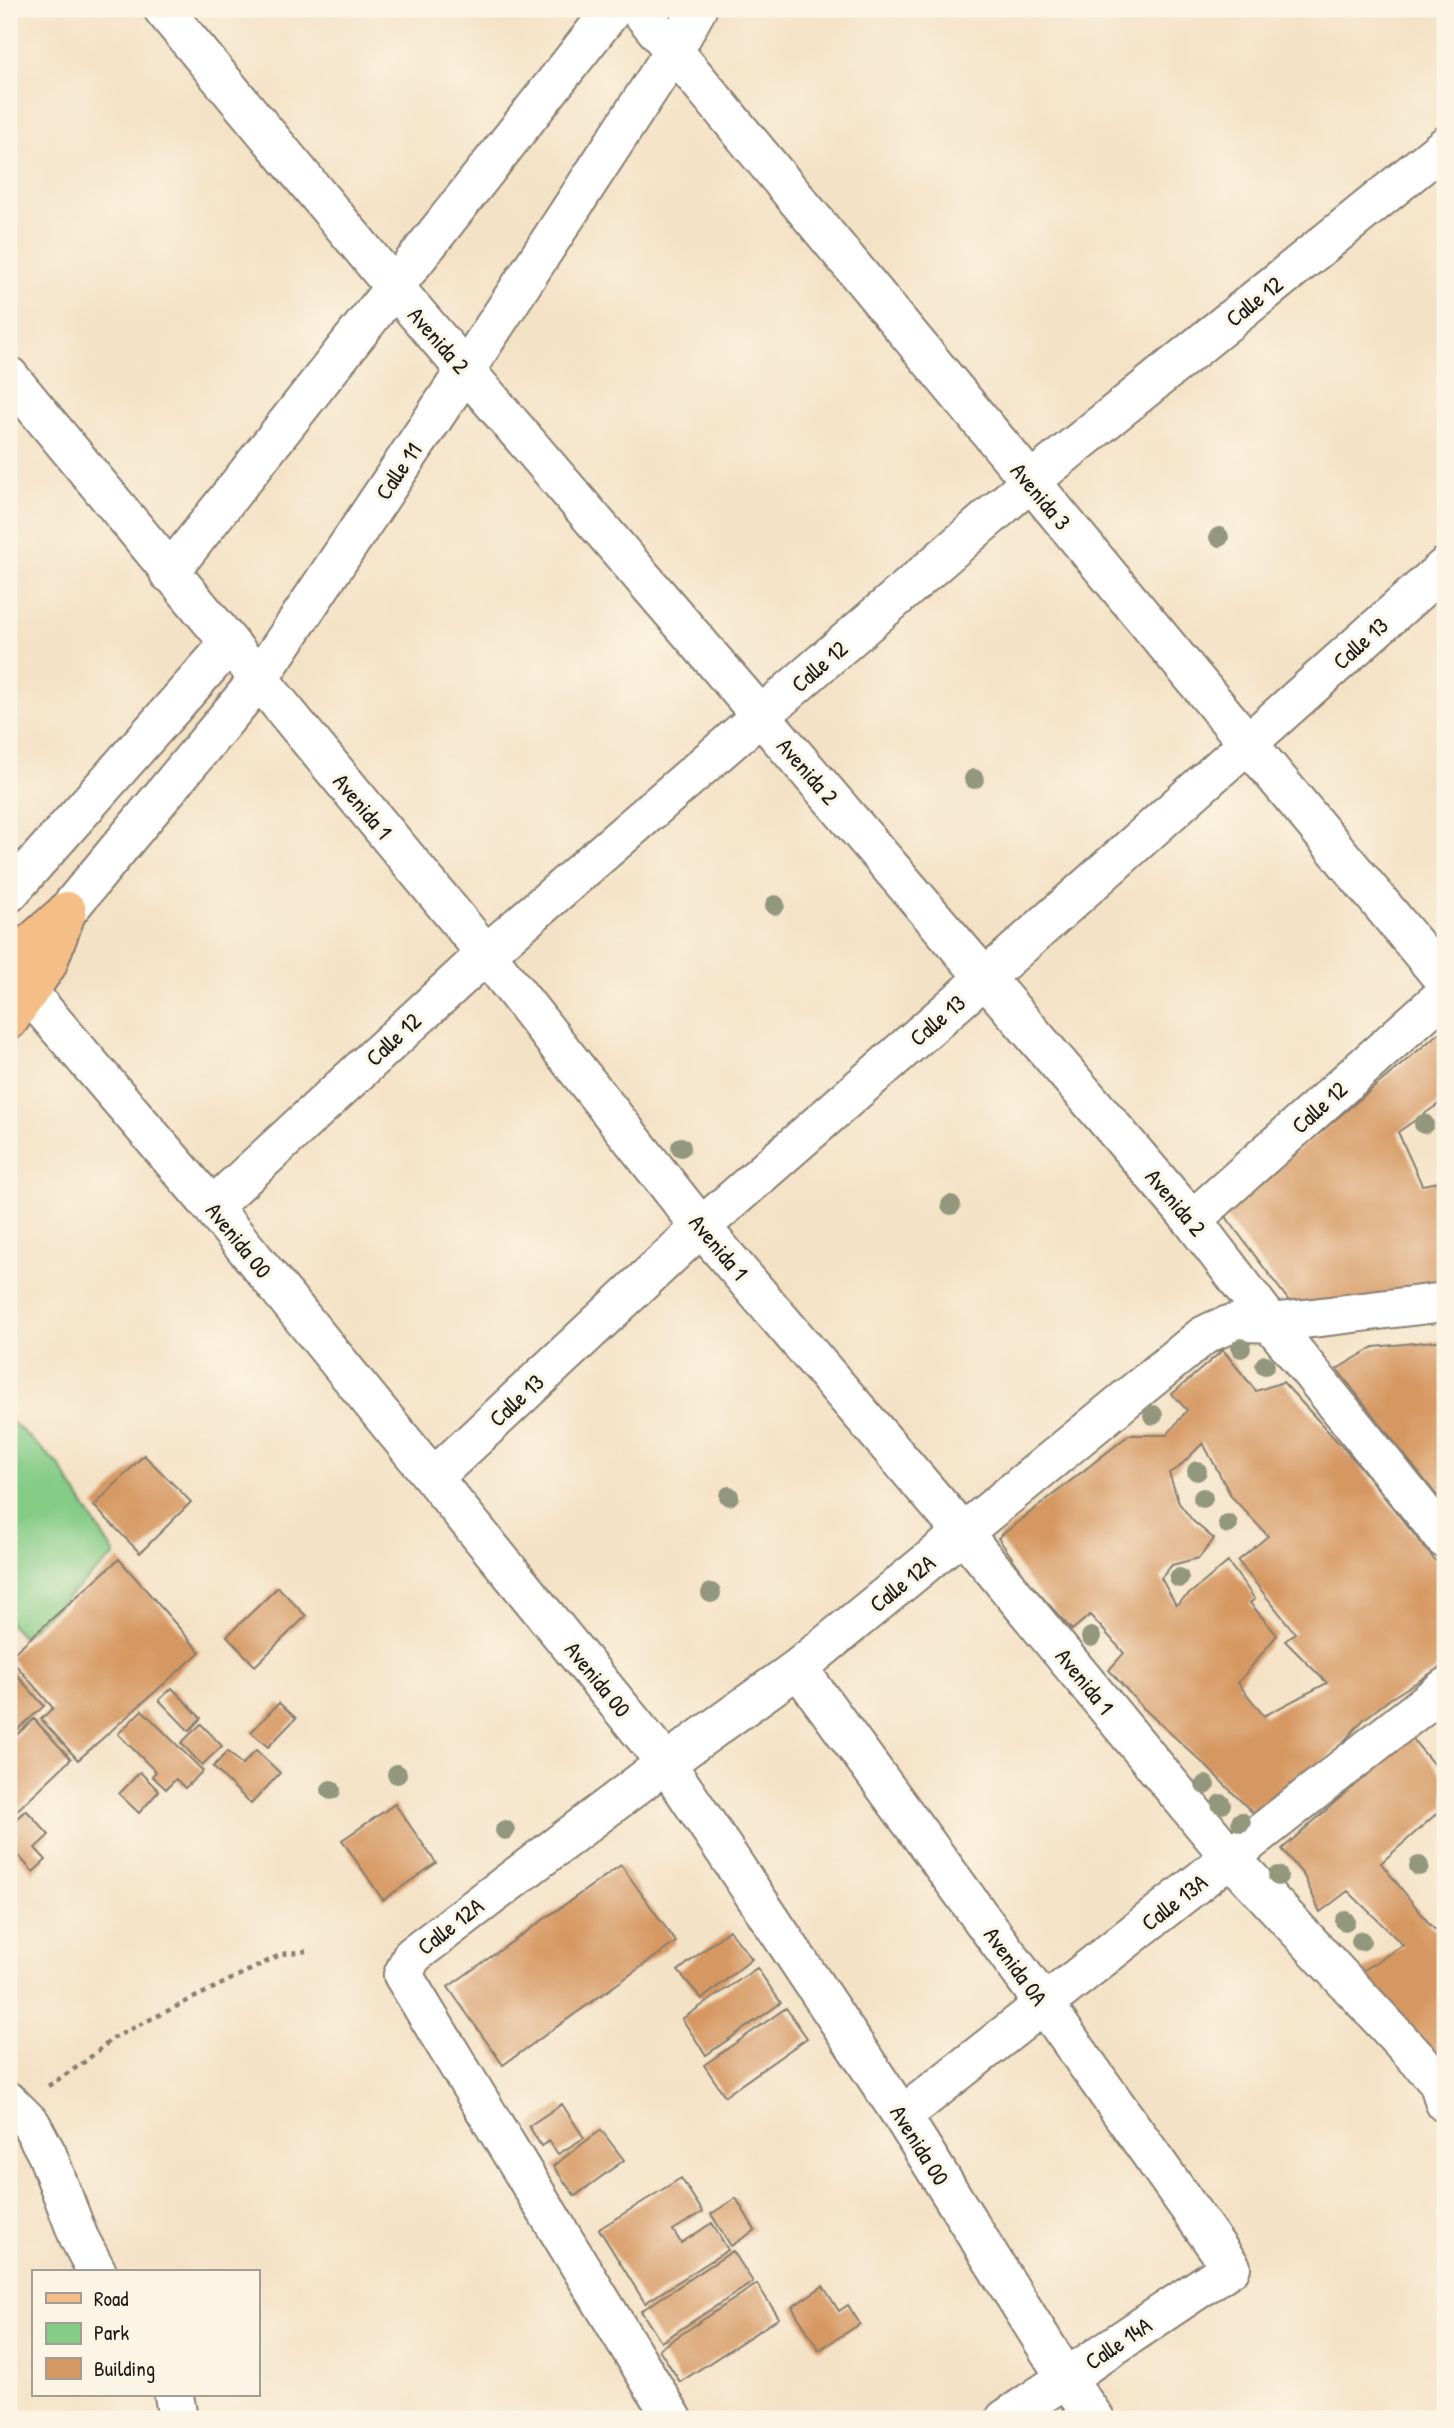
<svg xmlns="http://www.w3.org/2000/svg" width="1454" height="2428" font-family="'Patrick Hand',sans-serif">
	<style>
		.green { fill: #85cc87; stroke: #507452; stroke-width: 2 }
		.building { fill: #d69862; fill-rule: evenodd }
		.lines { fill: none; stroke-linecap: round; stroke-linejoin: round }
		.minor-casing { stroke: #887f71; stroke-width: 42 }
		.major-casing { stroke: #887f71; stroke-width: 42 }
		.path { stroke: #887f71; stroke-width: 4.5; stroke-dasharray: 5 5; stroke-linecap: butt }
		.minor { stroke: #fff; stroke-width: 38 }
		.major { stroke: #f6be87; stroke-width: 38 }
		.tree { fill: #92977d }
		.labels { text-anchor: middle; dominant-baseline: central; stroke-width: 6; stroke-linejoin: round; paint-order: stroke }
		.street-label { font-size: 23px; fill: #1c1c1c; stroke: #fcf5e5 }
	</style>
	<rect width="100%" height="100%" fill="#fcf5e5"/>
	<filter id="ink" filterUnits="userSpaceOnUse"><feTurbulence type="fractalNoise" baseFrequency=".0143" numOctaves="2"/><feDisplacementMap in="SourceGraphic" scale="14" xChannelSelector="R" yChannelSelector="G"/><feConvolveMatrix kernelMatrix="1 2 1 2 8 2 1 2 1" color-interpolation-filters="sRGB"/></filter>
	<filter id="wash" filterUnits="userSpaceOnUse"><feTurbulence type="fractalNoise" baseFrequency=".00686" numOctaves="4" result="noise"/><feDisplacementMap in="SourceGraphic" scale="28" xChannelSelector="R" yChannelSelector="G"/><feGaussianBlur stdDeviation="1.57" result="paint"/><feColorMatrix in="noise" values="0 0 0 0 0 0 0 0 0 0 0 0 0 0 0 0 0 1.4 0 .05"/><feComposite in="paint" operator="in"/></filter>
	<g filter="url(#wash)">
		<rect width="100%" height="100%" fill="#f4e2c6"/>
		<path class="green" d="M 9,1419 L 59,1465 L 115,1555 L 22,1637 L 9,1623 Z"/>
		<g id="blocks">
			<path class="building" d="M 1445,1028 L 1445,1103 L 1443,1101 L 1398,1132 L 1422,1185 L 1445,1181 L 1445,1288 L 1295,1309 L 1229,1221 L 1222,1209 L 1316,1136 Z
				M 1445,1340 L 1445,1493 L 1437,1496 L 1337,1369 L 1374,1347 Z
				M 1223,1350 L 1256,1391 L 1283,1382 L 1357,1463 L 1445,1573 L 1445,1664 L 1390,1699 L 1363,1720 L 1337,1749 L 1259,1819 L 1206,1766 L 1141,1706 L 1109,1670 L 1124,1653 L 1090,1615 L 1072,1630 L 1033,1587 L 998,1538 L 1129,1435 L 1167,1435 L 1187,1410 L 1172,1394 ZM 1203,1443 L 1231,1496 L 1268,1536 L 1238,1561 L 1295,1633 L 1285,1641 L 1327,1683 L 1264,1716 L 1238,1683 L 1277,1635 L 1250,1603 L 1255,1599 L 1228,1562 L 1176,1605 L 1161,1578 L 1172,1565 L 1199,1558 L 1214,1539 L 1193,1521 L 1179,1503 L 1169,1473 L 1178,1468 Z
				M 144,1455 L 191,1502 L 140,1553 L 94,1506 Z
				M 119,1559 L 200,1652 L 78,1760 L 41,1719 L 53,1708 L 9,1657 Z
				M 278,1587 L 306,1616 L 255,1666 L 227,1636 Z
				M 9,1666 L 44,1706 L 9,1737 Z
				M 172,1688 L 201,1718 L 189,1731 L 159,1700 Z
				M 279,1703 L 296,1718 L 268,1747 L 251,1732 Z
				M 142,1710 L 203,1771 L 185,1788 L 176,1779 L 166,1789 L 152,1776 L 156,1772 L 118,1734 Z
				M 34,1719 L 71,1759 L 9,1818 L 9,1742 Z
				M 201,1724 L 222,1746 L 202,1765 L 181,1743 Z
				M 1410,1736 L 1445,1778 L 1445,1806 L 1381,1863 L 1432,1927 L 1445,1937 L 1445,2051 L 1430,2059 L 1358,1974 L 1403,1945 L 1348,1891 L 1320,1912 L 1304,1876 L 1282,1849 Z
				M 256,1750 L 280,1773 L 251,1804 L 213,1767 L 228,1751 L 242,1765 Z
				M 140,1772 L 159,1791 L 139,1813 L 119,1794 Z
				M 395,1804 L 436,1863 L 383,1900 L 342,1840 Z
				M 26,1810 L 49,1835 L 35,1848 L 46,1860 L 33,1872 L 9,1845 L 9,1825 Z
				M 621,1865 L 676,1942 L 503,2065 L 448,1987 Z
				M 729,1930 L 752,1959 L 702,1999 L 678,1971 Z
				M 757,1968 L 781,2003 L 706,2055 L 682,2019 Z
				M 786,2008 L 807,2038 L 725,2096 L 704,2065 Z
				M 562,2104 L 584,2138 L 558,2154 L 549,2141 L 541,2146 L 529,2126 Z
				M 601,2130 L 624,2160 L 575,2196 L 553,2166 Z
				M 681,2178 L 703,2212 L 673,2230 L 681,2243 L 712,2223 L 728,2250 L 645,2303 L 599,2229 Z
				M 736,2198 L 755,2230 L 731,2246 L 711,2214 Z
				M 733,2251 L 753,2282 L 661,2342 L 641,2311 Z
				M 757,2284 L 779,2318 L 680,2382 L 659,2349 Z
				M 823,2286 L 839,2311 L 848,2305 L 860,2324 L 819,2350 L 792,2307 Z"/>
		</g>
	</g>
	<g filter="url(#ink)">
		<use href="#blocks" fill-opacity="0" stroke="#887f71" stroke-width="2"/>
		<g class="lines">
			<g class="minor-casing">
				<path id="minor" d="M 163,9 L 395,288 L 1192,1220 L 1271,1323 L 1445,1539
					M 639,9 L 1445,981
					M 9,376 L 486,954 L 701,1227 L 963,1533 L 1230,1857 L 1438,2081 L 1445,2103
					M 169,573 L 613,9
					M 9,893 L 229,644
					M 67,911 L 258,680 L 465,371 L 674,51 L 697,9
					M 28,992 L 212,1207 L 666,1763 L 902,2116 L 1066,2378 L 1095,2419
					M 212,1207 L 486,954 L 1030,482 L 1445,146
					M 1192,1220 L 1445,994
					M 433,1478 L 701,1227 L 985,978 L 1445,567
					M 798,1668 L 1044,2004 L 1231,2267 L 1005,2419
					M 9,2102 L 31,2124 L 47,2154 L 79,2238 L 97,2272
					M 902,2116 L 1445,1688
					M 174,2395 L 178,2419
					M 673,2419 L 403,1975 L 412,1956 L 666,1763 L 798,1668 L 1203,1336 C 1231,1321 1241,1321 1271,1323 L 1445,1302"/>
			</g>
			<g class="major-casing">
				<path id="major" d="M 9,968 L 18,955 L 63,915
					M 9,1020 L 47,965 L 67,911"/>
			</g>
			<path class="path" d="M 48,2086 L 83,2063 L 115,2037 L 282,1954 L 306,1951"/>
			<use href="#minor" class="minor"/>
			<use href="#major" class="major"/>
		</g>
		<g class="tree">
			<circle cx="1219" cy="537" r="10"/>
			<circle cx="974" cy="779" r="10"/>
			<circle cx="775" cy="905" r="10"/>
			<circle cx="1424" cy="1124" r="10"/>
			<circle cx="681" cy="1147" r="10"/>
			<circle cx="951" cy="1205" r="10"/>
			<circle cx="1241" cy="1348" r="10"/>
			<circle cx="1265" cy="1365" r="10"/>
			<circle cx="1153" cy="1415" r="10"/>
			<circle cx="1197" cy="1471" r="10"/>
			<circle cx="729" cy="1496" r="10"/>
			<circle cx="1203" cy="1498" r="10"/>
			<circle cx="1228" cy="1524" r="10"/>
			<circle cx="1179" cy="1578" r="10"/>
			<circle cx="711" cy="1593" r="10"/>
			<circle cx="1091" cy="1637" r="10"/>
			<circle cx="397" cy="1774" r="10"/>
			<circle cx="1205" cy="1785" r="10"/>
			<circle cx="331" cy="1790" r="10"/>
			<circle cx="1221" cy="1804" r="10"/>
			<circle cx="1241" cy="1822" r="10"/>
			<circle cx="505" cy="1830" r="10"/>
			<circle cx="1419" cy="1866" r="10"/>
			<circle cx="1278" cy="1876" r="10"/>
			<circle cx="1345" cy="1921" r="10"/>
			<circle cx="1361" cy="1941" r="10"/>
		</g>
	</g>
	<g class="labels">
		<g class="street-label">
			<text transform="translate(1254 301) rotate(-39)">Calle 12</text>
			<text transform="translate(439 340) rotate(49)">Avenida 2</text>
			<text transform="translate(398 471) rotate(-56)">Calle 11</text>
			<text transform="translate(1041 496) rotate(50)">Avenida 3</text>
			<text transform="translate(1360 643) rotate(-42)">Calle 13</text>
			<text transform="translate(819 666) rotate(-41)">Calle 12</text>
			<text transform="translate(808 771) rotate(49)">Avenida 2</text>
			<text transform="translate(363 806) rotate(50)">Avenida 1</text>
			<text transform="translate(937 1020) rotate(-41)">Calle 13</text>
			<text transform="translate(393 1039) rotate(-43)">Calle 12</text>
			<text transform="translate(1319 1107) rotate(-42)">Calle 12</text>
			<text transform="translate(1176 1202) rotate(50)">Avenida 2</text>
			<text transform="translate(239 1240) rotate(51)">Avenida 00</text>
			<text transform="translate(719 1247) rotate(50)">Avenida 1</text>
			<text transform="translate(516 1400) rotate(-43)">Calle 13</text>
			<text transform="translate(902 1583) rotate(-39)">Calle 12A</text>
			<text transform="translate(598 1679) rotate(51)">Avenida 00</text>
			<text transform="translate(1085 1681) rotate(51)">Avenida 1</text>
			<text transform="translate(1174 1902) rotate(-38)">Calle 13A</text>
			<text transform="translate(450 1926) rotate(-38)">Calle 12A</text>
			<text transform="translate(1016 1966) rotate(54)">Avenida 0A</text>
			<text transform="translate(920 2145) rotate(58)">Avenida 00</text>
			<text transform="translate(1118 2343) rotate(-34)">Calle 14A</text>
		</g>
	</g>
	<rect width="1454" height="2428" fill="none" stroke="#fcf5e5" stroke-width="35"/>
	<rect x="32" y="2270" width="228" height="126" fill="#fcf5e5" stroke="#a29e95" stroke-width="2"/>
	<rect x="46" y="2293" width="35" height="10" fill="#f6be87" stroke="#a29e95" stroke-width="2"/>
	<text x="94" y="2306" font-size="21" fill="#1c1c1c">Road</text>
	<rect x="46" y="2323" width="35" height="21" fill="#85cc87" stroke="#a29e95" stroke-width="2"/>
	<text x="94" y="2340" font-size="21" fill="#1c1c1c">Park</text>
	<rect x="46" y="2358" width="35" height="21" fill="#d69862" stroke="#a29e95" stroke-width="2"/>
	<text x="94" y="2376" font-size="21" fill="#1c1c1c">Building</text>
</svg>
